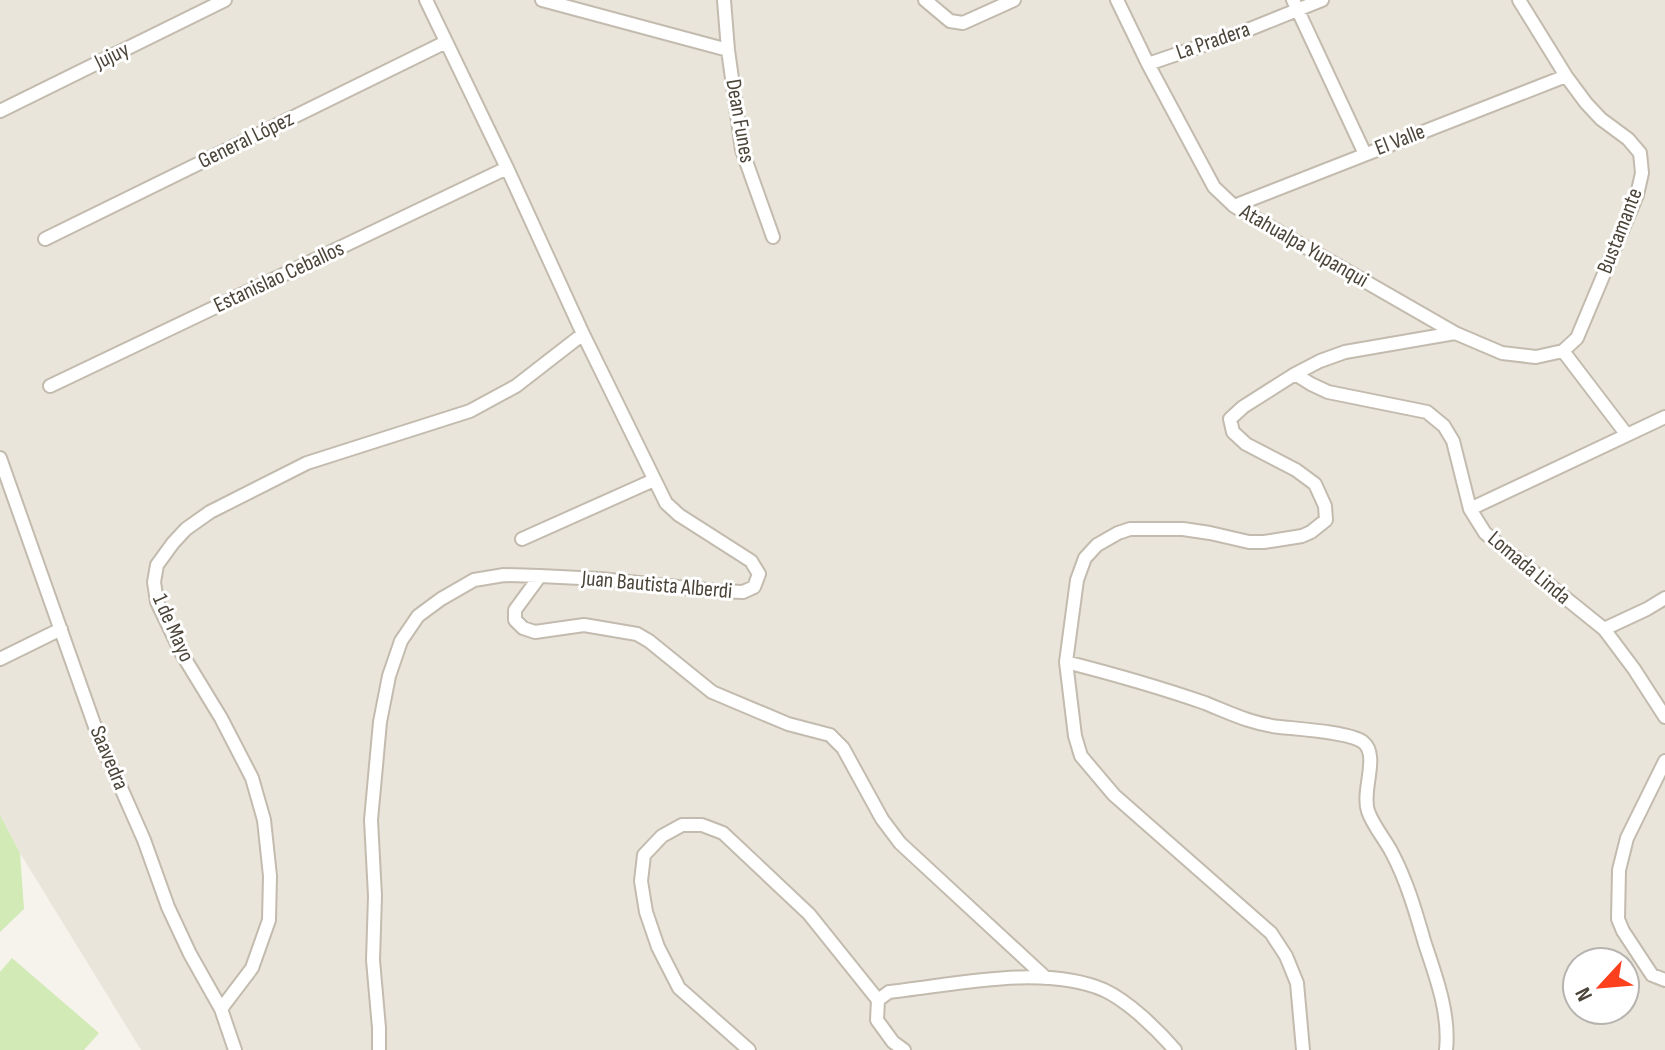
<svg xmlns="http://www.w3.org/2000/svg" width="1665" height="1050" font-family="'Sofia Sans Condensed',sans-serif">
	<style>
		.residential { fill: #eae5da; fill-rule: evenodd }
		.green { fill: #d2eab5 }
		.lines { fill: none; stroke-linecap: round; stroke-linejoin: round }
		.street-casing { stroke: #c2bbae; stroke-width: 16 }
		.street { stroke: #fff; stroke-width: 12 }
		.labels { text-anchor: middle; dominant-baseline: central; stroke-width: 6; stroke-linejoin: round; paint-order: stroke }
		.street-label { font-size: 22px; fill: #4b4439; stroke: #fff }
	</style>
	<rect width="100%" height="100%" fill="#f6f3ec"/>
	<path class="residential" d="M 0,0 L 1665,0 L 1665,1050 L 141,1050 L 20,853 L 0,815 ZM 1577,962 L 1625,962 L 1625,1010 L 1577,1010 Z"/>
	<path class="green" d="M 0,815 L 20,853 L 24,909 L 0,932 Z
		M 12,958 L 99,1033 L 84,1050 L 0,1050 L 0,972 Z"/>
	<g class="lines">
		<g class="street-casing">
			<path id="street" d="M 542,0 L 728,50
				M 724,0 L 728,50 L 742,150 L 773,237
				M 925,0 L 950,21 L 963,23 L 1014,0
				M 1117,0 L 1148,64 L 1214,187 L 1234,206 L 1455,333 L 1502,353 L 1536,357 L 1563,351
				M 1293,0 L 1365,154
				M 1519,0 L 1566,76 L 1586,103 L 1601,119 L 1628,139 L 1640,153 L 1642,173 L 1637,195 L 1577,338 L 1563,351
				M 1148,64 L 1245,31 L 1322,0
				M 0,111 L 225,0
				M 1234,206 L 1566,76
				M 45,239 L 446,42
				M 1563,351 L 1627,435 L 1665,417
				M 1295,374 L 1311,384 L 1328,392 L 1427,412 L 1444,426 L 1453,441 L 1470,509 L 1485,533 L 1604,629 L 1634,669 L 1665,717
				M 50,386 L 507,168
				M 0,458 L 99,738 L 144,840 L 168,907 L 190,954 L 221,1009 L 235,1050
				M 1470,509 L 1627,435
				M 522,539 L 654,480
				M 540,576 L 515,610 L 515,620 L 523,628 L 535,632 L 584,625 L 637,634 L 649,641 L 712,692 L 788,724 L 830,735 L 843,748 L 882,819 L 900,843 L 1046,978
				M 1604,629 L 1647,609 L 1665,598
				M 0,659 L 61,629
				M 1066,662 C 1113,674 1159,687 1205,703 C 1230,713 1252,724 1280,727 C 1298,729 1349,732 1363,742 C 1380,755 1361,791 1368,811 C 1373,826 1385,839 1392,853 C 1407,881 1416,913 1425,944 C 1436,977 1450,1014 1446,1050
				M 1665,761 L 1627,838 L 1619,870 L 1618,919 L 1623,931 L 1652,975 L 1665,980
				M 221,1009 L 252,968 L 269,920 L 270,876 L 264,820 L 252,778 L 221,718 L 182,654 L 157,602 L 154,582 L 157,565 L 173,543 L 186,529 L 210,512 L 307,463 L 470,411 L 516,386 L 583,334
				M 379,1050 L 379,1028 L 373,960 L 375,896 L 371,820 L 380,722 L 389,676 L 401,641 L 418,616 L 441,599 L 474,580 L 504,575 L 540,576 L 600,579 L 717,591 L 743,592 L 754,587 L 759,574 L 751,561 L 679,515 L 666,503 L 583,334 L 507,168 L 426,0
				M 749,1050 L 679,988 L 658,947 L 646,912 L 641,881 L 644,855 L 662,836 L 682,825 L 702,825 L 723,833 L 809,914 L 878,1000
				M 904,1050 L 893,1042 L 877,1020 L 878,1000 L 889,992 C 954,985 1042,964 1104,990 C 1128,1001 1158,1030 1175,1050
				M 1303,1050 L 1297,983 L 1286,956 L 1271,933 L 1114,795 L 1081,756 L 1075,736 L 1066,662 L 1077,580 L 1085,558 L 1097,545 L 1118,533 L 1130,529 L 1183,529 L 1210,533 L 1249,542 L 1264,542 L 1302,536 L 1311,532 L 1326,520 L 1325,506 L 1315,484 L 1296,470 L 1246,444 L 1233,432 L 1230,419 L 1243,407 L 1295,374 L 1320,361 L 1345,352 L 1455,333"/>
		</g>
		<use href="#street" class="street"/>
	</g>
	<g class="labels">
		<g class="street-label">
			<text transform="translate(1213 41) rotate(-19)">La Pradera</text>
			<text transform="translate(112 56) rotate(-26)">Jujuy</text>
			<text transform="translate(740 121) rotate(80)">Dean Funes</text>
			<text transform="translate(246 140) rotate(-26)">General López</text>
			<text transform="translate(1400 140) rotate(-21)">El Valle</text>
			<text transform="translate(1620 231) rotate(-69)">Bustamante</text>
			<text transform="translate(1304 246) rotate(30)">Atahualpa Yupanqui</text>
			<text transform="translate(279 277) rotate(-25)">Estanislao Ceballos</text>
			<text transform="translate(1529 568) rotate(40)">Lomada Linda</text>
			<text transform="translate(657 585) rotate(5)">Juan Bautista Alberdi</text>
			<text transform="translate(173 628) rotate(66)">1 de Mayo</text>
			<text transform="translate(109 758) rotate(67)">Saavedra</text>
		</g>
	</g>
	<g transform="translate(1601 986) rotate(244)"><circle r="38" fill="#ffffff" stroke="#b7b4b0" stroke-width="2"/>
	<path d="M0-6L14 30L0 20L-14 30Z" fill="#fc3f1d"/>
	<text y="-12" font-size="22" font-weight="bold" text-anchor="middle" fill="#4b4439">N</text>
	</g>
</svg>
